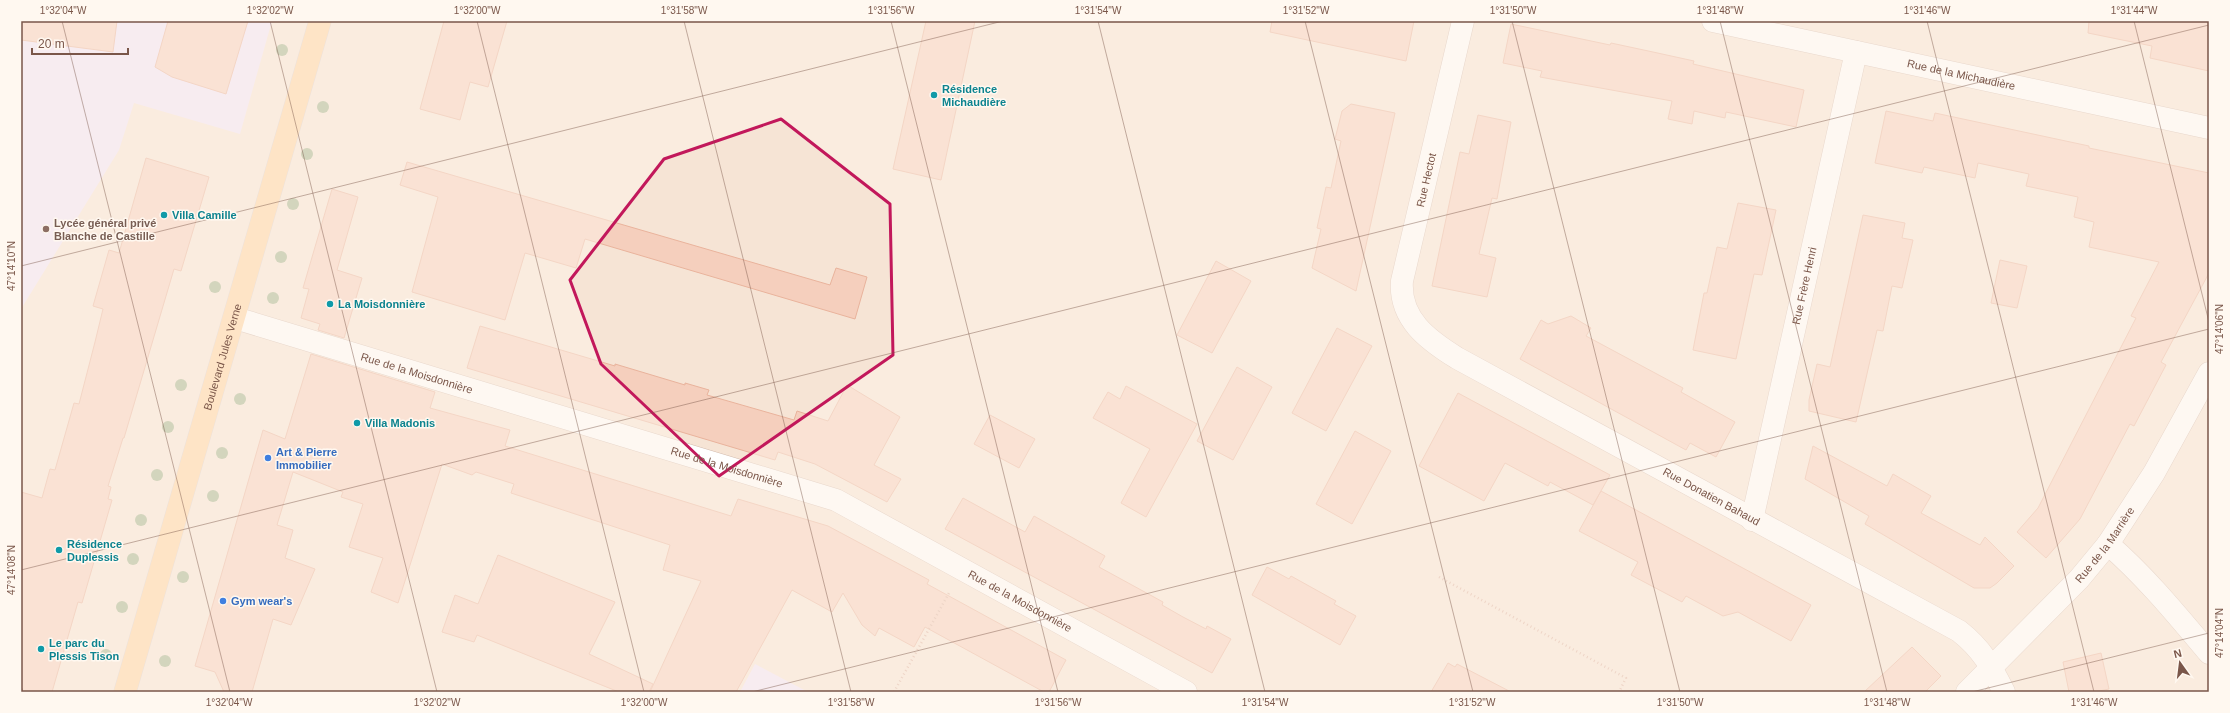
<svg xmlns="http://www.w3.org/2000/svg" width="2230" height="713" font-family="Helvetica,sans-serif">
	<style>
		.residential { fill: #f6e4d5 }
		.education { fill: #f0e4fb }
		.building { fill: #f5cfbd; stroke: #e9b39c }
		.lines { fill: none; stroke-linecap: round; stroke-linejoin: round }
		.minor-casing { stroke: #d1b9ac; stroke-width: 23 }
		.tertiary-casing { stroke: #d1b9ac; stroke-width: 23 }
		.primary-casing { stroke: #dad0cc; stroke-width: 23 }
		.path { stroke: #dbb19f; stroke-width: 2.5; stroke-dasharray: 1 3; stroke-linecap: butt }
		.minor { stroke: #fff; stroke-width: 22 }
		.tertiary { stroke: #fff; stroke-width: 22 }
		.primary { stroke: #ffd29e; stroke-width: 22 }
		.tree { fill: #a1b18a }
		.marked { fill: none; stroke: #c2185b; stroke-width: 3; stroke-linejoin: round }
		.ticks { fill: none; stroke: #7a5649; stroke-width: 1; stroke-opacity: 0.45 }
		.culture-dot { fill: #0f9aa8; stroke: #fff8f0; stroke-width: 1.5 }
		.education-dot { fill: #8d6e63; stroke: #fff8f0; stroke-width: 1.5 }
		.shop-dot { fill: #3f7fe0; stroke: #fff8f0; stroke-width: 1.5 }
		.labels { text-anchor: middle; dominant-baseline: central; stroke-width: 3; stroke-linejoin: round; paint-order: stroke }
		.street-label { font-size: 11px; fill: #7a5649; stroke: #fff8f0 }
		.culture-label { font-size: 11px; font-weight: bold; fill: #0d838f; stroke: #fff8f0; text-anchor: start }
		.education-label { font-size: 11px; font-weight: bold; fill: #785e54; stroke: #fff8f0; text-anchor: start }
		.shop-label { font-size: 11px; font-weight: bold; fill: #366cbe; stroke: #fff8f0; text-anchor: start }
		.neatline { fill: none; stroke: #7a5649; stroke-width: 1.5 }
		.ticks-label { font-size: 10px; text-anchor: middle; fill: #7a5649 }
	</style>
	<rect width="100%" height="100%" fill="#fef3e8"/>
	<path class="residential" d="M 21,21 L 2209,21 L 2209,692 L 21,692 Z"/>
	<path class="education" d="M 21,21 L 272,21 L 240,134 L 134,103 L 119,150 L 21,309 Z
		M 755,664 L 808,692 L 740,692 Z"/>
	<path class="building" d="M 21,21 L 117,21 L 113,52 L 21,40 Z
		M 168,21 L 248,21 L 226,94 L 172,77 L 155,67 Z
		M 444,21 L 507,21 L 488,87 L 470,82 L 460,120 L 420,109 Z
		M 926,21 L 975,21 L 941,180 L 893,169 Z
		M 1272,21 L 1414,21 L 1406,61 L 1270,32 Z
		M 2089,21 L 2209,21 L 2209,71 L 2150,58 L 2152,46 L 2088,33 Z
		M 1511,24 L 1610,45 L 1611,43 L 1653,52 L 1694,61 L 1693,64 L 1804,90 L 1796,127 L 1726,112 L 1725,118 L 1694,111 L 1692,124 L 1668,119 L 1672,101 L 1540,77 L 1542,71 L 1503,63 Z
		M 1351,104 L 1395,113 L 1356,291 L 1312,268 L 1321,229 L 1317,228 L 1326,187 L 1331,188 L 1341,141 L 1335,139 L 1342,111 Z
		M 1886,111 L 1933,121 L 1935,113 L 2089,146 L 2089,148 L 2209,173 L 2209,273 L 2161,362 L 2166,365 L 2134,426 L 2130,424 L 2080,519 L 2046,558 L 2017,532 L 2038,508 L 2136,318 L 2131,316 L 2159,262 L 2089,247 L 2094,222 L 2074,217 L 2078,197 L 2026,186 L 2029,174 L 1978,163 L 1975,178 L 1924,167 L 1922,173 L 1875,163 Z
		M 1478,115 L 1511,122 L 1497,199 L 1492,198 L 1479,254 L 1496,258 L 1487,297 L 1432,286 L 1460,152 L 1469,154 Z
		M 146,158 L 209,177 L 181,271 L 174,269 L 124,438 L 123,438 L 108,486 L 111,487 L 108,499 L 112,500 L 82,603 L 78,602 L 52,692 L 21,692 L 21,492 L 42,498 L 50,469 L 55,470 L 74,403 L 79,404 L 95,342 L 103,309 L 93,306 L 109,250 L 119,253 Z
		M 407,162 L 830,285 L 836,268 L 867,277 L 855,319 L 585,239 L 576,268 L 525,253 L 505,320 L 412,292 L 438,197 L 400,185 Z
		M 332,189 L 358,197 L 337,270 L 362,278 L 344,338 L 318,330 L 320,324 L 301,318 L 309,289 L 303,288 Z
		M 1738,203 L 1776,210 L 1762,275 L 1754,274 L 1736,359 L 1693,350 L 1704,293 L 1707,293 L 1717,247 L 1727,249 Z
		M 1863,215 L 1905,223 L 1902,238 L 1913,240 L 1902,288 L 1892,286 L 1883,331 L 1877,330 L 1856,422 L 1809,411 L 1809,400 L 1817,364 L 1830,367 Z
		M 2000,260 L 2027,266 L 2017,308 L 1991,303 Z
		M 1216,261 L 1251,281 L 1212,353 L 1177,335 Z
		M 1571,316 L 1591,328 L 1586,336 L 1683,388 L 1681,392 L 1735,422 L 1716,457 L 1690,443 L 1686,450 L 1520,359 L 1541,320 L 1548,324 Z
		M 480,326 L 615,366 L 615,364 L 685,385 L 685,383 L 709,390 L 707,395 L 794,420 L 797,411 L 828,421 L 847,385 L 900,417 L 874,465 L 901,479 L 887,502 L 815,464 L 778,452 L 775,460 L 467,368 Z
		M 1337,328 L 1372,346 L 1326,431 L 1292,413 Z
		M 311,354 L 435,392 L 430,408 L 510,430 L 505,446 L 731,516 L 738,499 L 828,526 L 929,580 L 927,584 L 1066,660 L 1049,692 L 1044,692 L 925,627 L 914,647 L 879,628 L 875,636 L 862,625 L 843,593 L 832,612 L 792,590 L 736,692 L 650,692 L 701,581 L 663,570 L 670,545 L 511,493 L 514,484 L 476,472 L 472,475 L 442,464 L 398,603 L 371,592 L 383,558 L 349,547 L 363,504 L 341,497 L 343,492 L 293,472 L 277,525 L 293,530 L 285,558 L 315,569 L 291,625 L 273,619 L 252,692 L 224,692 L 215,672 L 195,666 L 263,430 L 285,439 Z
		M 1237,367 L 1272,387 L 1233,460 L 1197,441 Z
		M 1126,386 L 1197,424 L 1146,517 L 1121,503 L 1150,449 L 1093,418 L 1108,392 L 1120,399 Z
		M 1458,393 L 1610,475 L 1593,505 L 1550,482 L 1548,486 L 1505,463 L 1484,501 L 1419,466 Z
		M 990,415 L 1035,439 L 1019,468 L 974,444 Z
		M 1355,431 L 1391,451 L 1352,524 L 1316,504 Z
		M 1813,446 L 1887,486 L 1893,474 L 1931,496 L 1921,513 L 1980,545 L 1985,537 L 2014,566 L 1997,583 L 1990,588 L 1974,588 L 1865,524 L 1869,516 L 1805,479 Z
		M 1601,491 L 1811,605 L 1791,641 L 1738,612 L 1723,616 L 1686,596 L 1682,602 L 1631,575 L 1638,562 L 1579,531 Z
		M 963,498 L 1025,532 L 1034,516 L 1105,556 L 1099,567 L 1163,602 L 1162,605 L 1183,617 L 1206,629 L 1207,626 L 1231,639 L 1212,673 L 945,529 Z
		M 498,555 L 615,602 L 589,654 L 653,684 L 649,692 L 619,692 L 477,635 L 474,642 L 442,632 L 455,595 L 478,604 Z
		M 1267,567 L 1289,579 L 1291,576 L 1336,601 L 1334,604 L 1356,616 L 1340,645 L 1252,595 Z
		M 1912,647 L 1941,676 L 1925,692 L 1864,692 Z
		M 2101,653 L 2109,689 L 2094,692 L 2069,692 L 2063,662 Z
		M 1448,663 L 1455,667 L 1457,664 L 1511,692 L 1431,692 Z"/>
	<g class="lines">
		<g class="minor-casing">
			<g id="minor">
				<path id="s1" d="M 1463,21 L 1402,281 C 1399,319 1428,340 1457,358 L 1959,631 C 1982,649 1991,666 2004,692"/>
				<path id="s2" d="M 1713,21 L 2209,128"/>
				<path id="s3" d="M 235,318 L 836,500 L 1186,692"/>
				<path id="s4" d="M 1752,520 L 1856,52"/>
				<path d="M 2108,544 C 2146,577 2177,615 2209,653"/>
			</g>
		</g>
		<g class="tertiary-casing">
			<g id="tertiary">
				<path id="s5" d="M 1967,692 L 2079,579 L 2108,544 L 2154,473 L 2209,373"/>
			</g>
		</g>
		<g class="primary-casing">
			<g id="primary">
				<path id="s6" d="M 125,692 L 320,21"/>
			</g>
		</g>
		<path class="path" d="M 1439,577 L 1626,678 L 1619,692
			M 894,692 L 949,593"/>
		<use href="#minor" class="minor"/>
		<use href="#tertiary" class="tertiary"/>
		<use href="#primary" class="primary"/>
	</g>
	<g class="tree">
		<circle cx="282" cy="50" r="6"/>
		<circle cx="323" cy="107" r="6"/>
		<circle cx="307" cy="154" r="6"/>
		<circle cx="293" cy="204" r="6"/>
		<circle cx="281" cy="257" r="6"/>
		<circle cx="215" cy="287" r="6"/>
		<circle cx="273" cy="298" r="6"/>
		<circle cx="181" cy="385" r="6"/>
		<circle cx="240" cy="399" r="6"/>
		<circle cx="168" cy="427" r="6"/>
		<circle cx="222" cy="453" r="6"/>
		<circle cx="157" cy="475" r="6"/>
		<circle cx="213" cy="496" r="6"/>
		<circle cx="141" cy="520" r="6"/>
		<circle cx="133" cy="559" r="6"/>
		<circle cx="183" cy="577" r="6"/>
		<circle cx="122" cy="607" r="6"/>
		<circle cx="106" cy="655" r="6"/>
		<circle cx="165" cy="661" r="6"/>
	</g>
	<path d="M0 0H2230V713H0ZM 781,119 L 890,204 L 893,355 L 719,476 L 601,364 L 570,280 L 664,159 Z" fill="#fef3e8" fill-opacity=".55" fill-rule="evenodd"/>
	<path class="marked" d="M 781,119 L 890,204 L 893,355 L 719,476 L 601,364 L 570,280 L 664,159 Z"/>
	<path class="ticks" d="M 62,21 L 230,692M 270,21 L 437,692M 477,21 L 644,692M 684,21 L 851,692M 891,21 L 1058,692M 1098,21 L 1265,692M 1305,21 L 1473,692M 1512,21 L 1680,692M 1720,21 L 1887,692M 1927,21 L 2094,692M 2134,21 L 2209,322M 21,266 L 1003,21M 21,570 L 2209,25M 21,686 L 23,692M 752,692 L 2209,329M 1972,692 L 2209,633"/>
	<g class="culture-dot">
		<circle cx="934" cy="95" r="4"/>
		<circle cx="164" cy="215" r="4"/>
		<circle cx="330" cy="304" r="4"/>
		<circle cx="357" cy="423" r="4"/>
		<circle cx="59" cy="550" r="4"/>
		<circle cx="41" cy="649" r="4"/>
	</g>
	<circle class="education-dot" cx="46" cy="229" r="4"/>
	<g class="shop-dot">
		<circle cx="268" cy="458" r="4"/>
		<circle cx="223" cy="601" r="4"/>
	</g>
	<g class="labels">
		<g class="street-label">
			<text stroke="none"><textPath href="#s2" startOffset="254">Rue de la Michaudière</textPath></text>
			<text transform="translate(1426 180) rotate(-77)">Rue Hectot</text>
			<text stroke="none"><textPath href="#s4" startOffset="240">Rue Frère Henri</textPath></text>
			<text stroke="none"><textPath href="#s6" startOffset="349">Boulevard Jules Verne</textPath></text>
			<text stroke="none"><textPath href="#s3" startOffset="190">Rue de la Moisdonnière</textPath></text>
			<text stroke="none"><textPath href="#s3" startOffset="514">Rue de la Moisdonnière</textPath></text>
			<text stroke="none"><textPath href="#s1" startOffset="657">Rue Donatien Bahaud</textPath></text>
			<text stroke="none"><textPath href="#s5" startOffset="202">Rue de la Marrière</textPath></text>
			<text stroke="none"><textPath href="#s3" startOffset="838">Rue de la Moisdonnière</textPath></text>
		</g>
		<g class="culture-label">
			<text x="942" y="89">Résidence<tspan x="942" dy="13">Michaudière</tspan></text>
			<text x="172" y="215">Villa Camille</text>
			<text x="338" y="304">La Moisdonnière</text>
			<text x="365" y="423">Villa Madonis</text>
			<text x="67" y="544">Résidence<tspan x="67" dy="13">Duplessis</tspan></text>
			<text x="49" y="643">Le parc du<tspan x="49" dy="13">Plessis Tison</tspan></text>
		</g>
		<g class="education-label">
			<text x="54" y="223">Lycée général privé<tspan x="54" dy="13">Blanche de Castille</tspan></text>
		</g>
		<g class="shop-label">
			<text x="276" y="452">Art &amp; Pierre<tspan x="276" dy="13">Immobilier</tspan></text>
			<text x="231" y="601">Gym wear's</text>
		</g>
	</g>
	<rect width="2230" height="713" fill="none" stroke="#fff8f0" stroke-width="44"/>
	<g transform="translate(2180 663) rotate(346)" stroke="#fff8f0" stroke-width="3" paint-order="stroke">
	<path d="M0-3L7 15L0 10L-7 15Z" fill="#7a5649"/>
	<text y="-6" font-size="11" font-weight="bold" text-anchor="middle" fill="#7a5649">N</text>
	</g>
	<path d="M32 48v6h96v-6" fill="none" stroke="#7a5649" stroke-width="2"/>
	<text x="38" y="48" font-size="12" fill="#7a5649" stroke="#fff8f0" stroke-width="3" paint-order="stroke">20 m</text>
	<rect x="22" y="22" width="2186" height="669" class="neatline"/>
	<g class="ticks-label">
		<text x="63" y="14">1°32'04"W</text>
		<text x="270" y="14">1°32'02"W</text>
		<text x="477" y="14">1°32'00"W</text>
		<text x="684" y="14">1°31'58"W</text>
		<text x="891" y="14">1°31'56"W</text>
		<text x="1098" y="14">1°31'54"W</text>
		<text x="1306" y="14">1°31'52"W</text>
		<text x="1513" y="14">1°31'50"W</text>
		<text x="1720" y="14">1°31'48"W</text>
		<text x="1927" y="14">1°31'46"W</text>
		<text x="2134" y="14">1°31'44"W</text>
		<text transform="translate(11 266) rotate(-90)" y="4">47°14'10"N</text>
		<text transform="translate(2219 329) rotate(-90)" y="4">47°14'06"N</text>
		<text transform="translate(11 570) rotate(-90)" y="4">47°14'08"N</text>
		<text transform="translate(2219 633) rotate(-90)" y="4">47°14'04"N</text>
		<text x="229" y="706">1°32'04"W</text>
		<text x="437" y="706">1°32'02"W</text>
		<text x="644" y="706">1°32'00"W</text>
		<text x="851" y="706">1°31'58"W</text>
		<text x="1058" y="706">1°31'56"W</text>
		<text x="1265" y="706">1°31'54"W</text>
		<text x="1472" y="706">1°31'52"W</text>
		<text x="1680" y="706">1°31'50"W</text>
		<text x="1887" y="706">1°31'48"W</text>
		<text x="2094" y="706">1°31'46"W</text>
	</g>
</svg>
